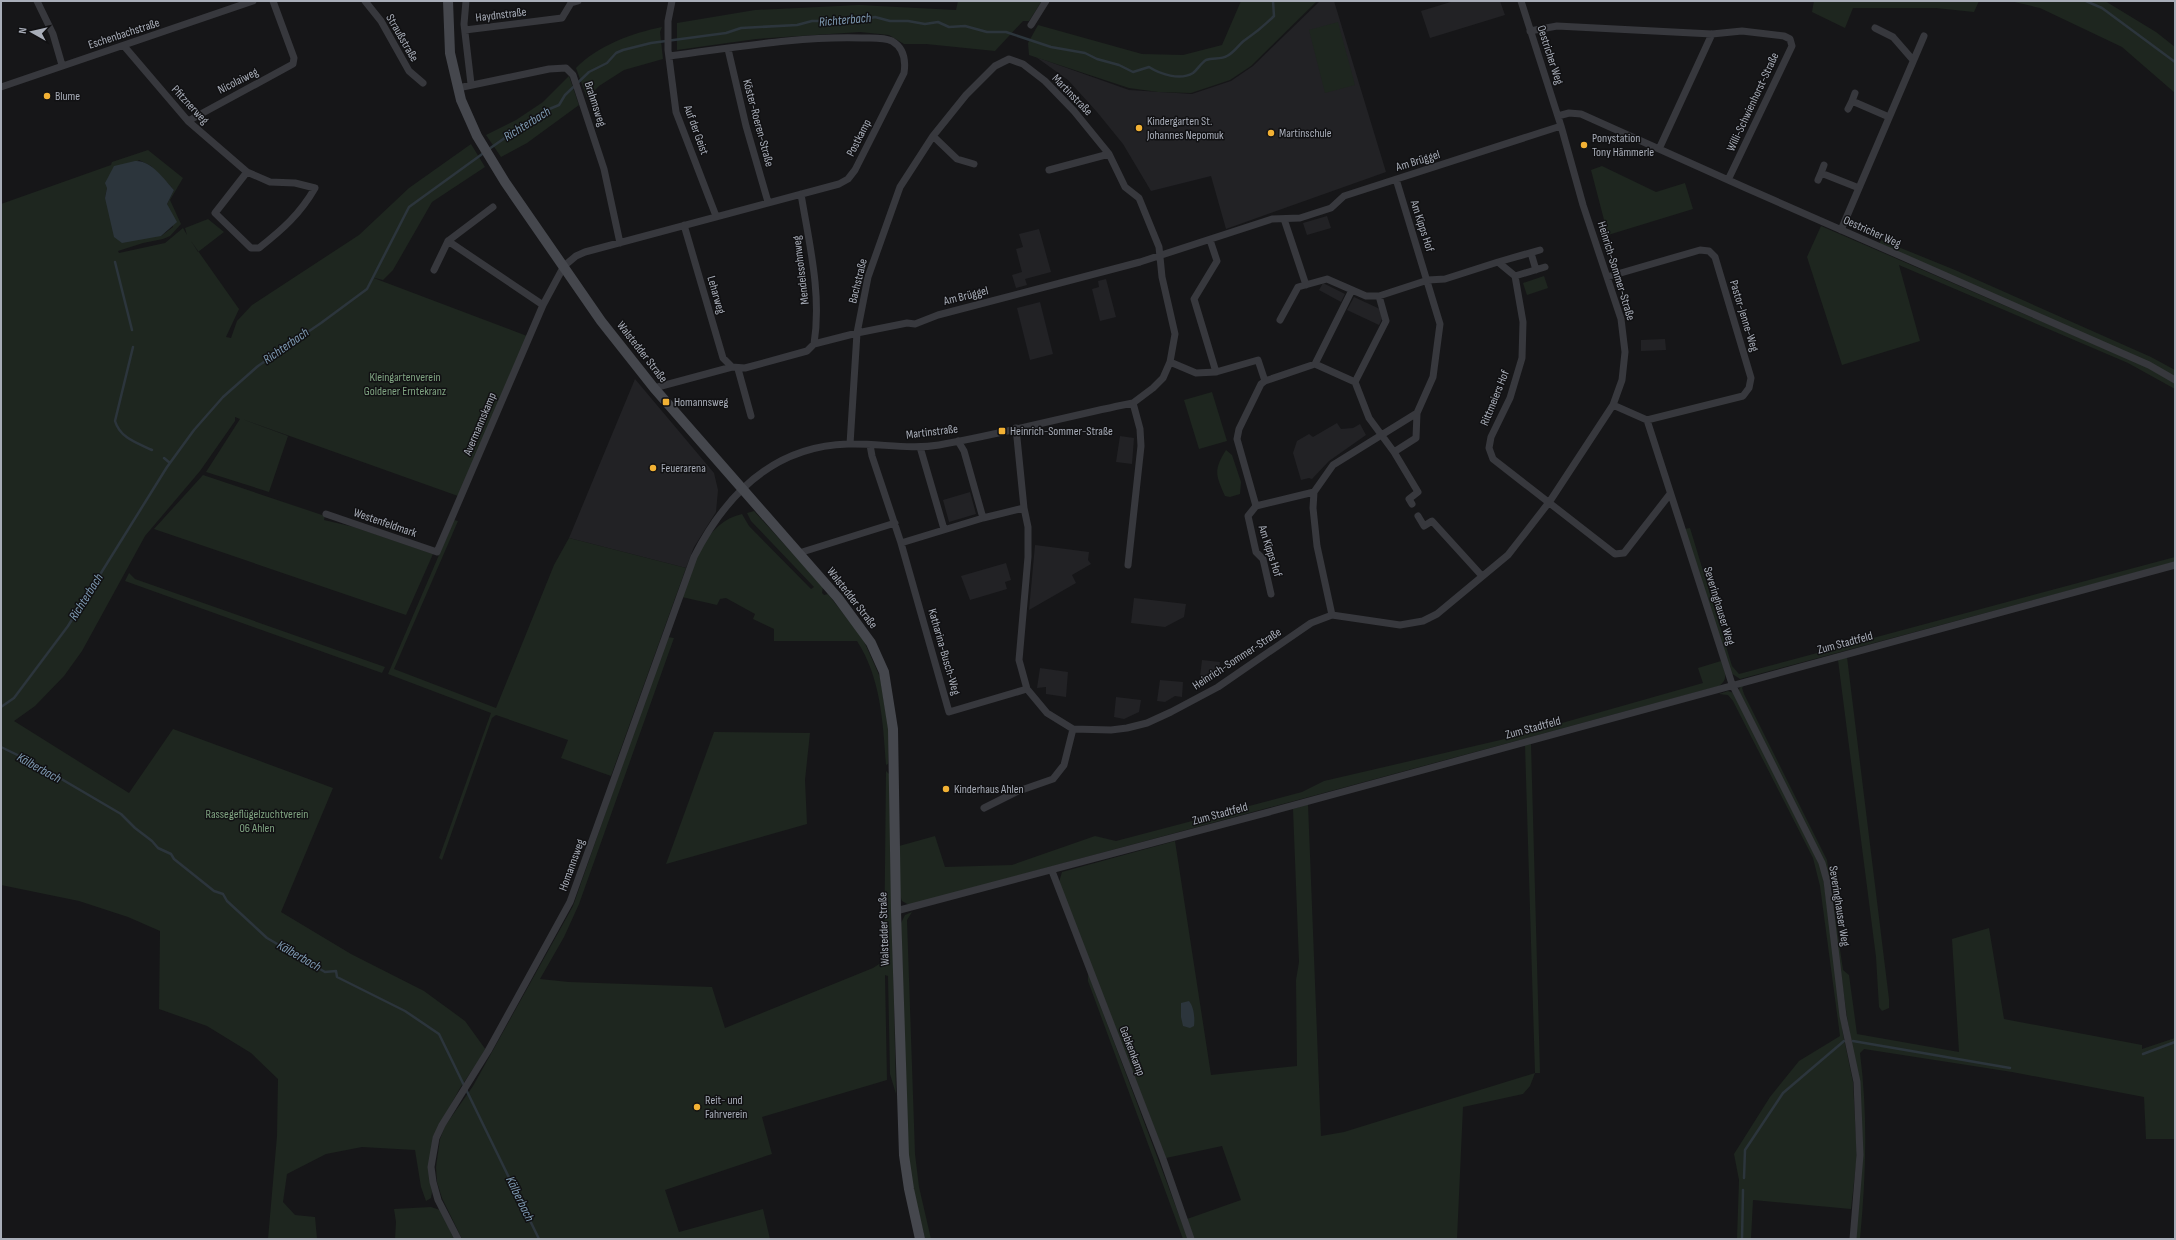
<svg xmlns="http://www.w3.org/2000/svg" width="2176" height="1240" font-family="'Sofia Sans Condensed',sans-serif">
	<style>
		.built { fill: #222225 }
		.green { fill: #1e261f; fill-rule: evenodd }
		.water { fill: #2c353c }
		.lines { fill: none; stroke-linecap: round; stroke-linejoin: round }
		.stream { stroke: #2c353c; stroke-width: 2.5 }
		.minor { stroke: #37383d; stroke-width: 7 }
		.secondary { stroke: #45474d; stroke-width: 10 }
		.poi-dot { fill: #f2b134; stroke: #111113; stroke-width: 1.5 }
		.labels { text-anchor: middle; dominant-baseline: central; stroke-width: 3; stroke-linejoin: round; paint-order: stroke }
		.street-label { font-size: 12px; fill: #a8adb8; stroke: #111113 }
		.poi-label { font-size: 12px; fill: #a8adb8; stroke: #111113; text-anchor: start }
		.park-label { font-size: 12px; fill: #7fa381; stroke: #111113 }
		.water-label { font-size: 13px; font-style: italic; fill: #7f9bb3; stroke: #111113 }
	</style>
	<rect width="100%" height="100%" fill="#161618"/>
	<path class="built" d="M 1320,1 L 1334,1 L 1386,172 L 1226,229 L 1211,176 L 1151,191 L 1123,144 L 1097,112 L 1068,80 L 1036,57 L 1129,90 L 1192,94 L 1231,81 L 1253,66 Z
		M 1454,1 L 1500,1 L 1505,15 L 1430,38 L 1421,11 Z
		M 1327,216 L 1331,228 L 1307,235 L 1303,223 Z
		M 1039,229 L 1051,272 L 1025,279 L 1027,285 L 1016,288 L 1012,275 L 1022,272 L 1016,249 L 1023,247 L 1019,234 Z
		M 1106,279 L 1116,317 L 1100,321 L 1092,289 L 1099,287 L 1098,281 Z
		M 1323,283 L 1345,294 L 1341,302 L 1319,290 Z
		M 1354,297 L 1380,309 L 1382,319 L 1379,325 L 1347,310 Z
		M 1040,302 L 1053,354 L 1030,360 L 1017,308 Z
		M 1665,339 L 1666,350 L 1641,351 L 1641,340 Z
		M 635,379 L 714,473 L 718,490 L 716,512 L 694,547 L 686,568 L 569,538 Z
		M 1337,423 L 1341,429 L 1353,428 L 1360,424 L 1366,435 L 1329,461 L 1312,479 L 1309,478 L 1301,480 L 1293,453 L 1297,441 L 1309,434 L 1313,437 Z
		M 1120,436 L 1134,438 L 1132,464 L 1116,462 Z
		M 970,492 L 976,514 L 949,522 L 943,500 Z
		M 1035,545 L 1089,552 L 1088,560 L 1091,564 L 1072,575 L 1076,583 L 1029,610 Z
		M 1006,563 L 1011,580 L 1005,582 L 1007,589 L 970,600 L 961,576 Z
		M 1134,598 L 1186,604 L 1184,617 L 1165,627 L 1131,623 Z
		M 1202,660 L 1220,662 L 1218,674 L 1211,679 L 1200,677 Z
		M 1040,668 L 1068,672 L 1066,697 L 1046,694 L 1046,687 L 1037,688 Z
		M 1160,680 L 1183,682 L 1182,697 L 1175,696 L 1165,702 L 1157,701 Z
		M 1116,697 L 1141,700 L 1139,712 L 1124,719 L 1114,717 Z"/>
	<path class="green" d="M 958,1 L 1042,1 L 1029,21 L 1023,21 L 995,51 L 926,44 L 904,44 L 889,35 L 860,32 L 756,39 L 677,50 L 677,23 L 755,10 L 859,5 L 956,10 Z
		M 1241,1 L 1317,1 L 1251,66 L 1230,80 L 1191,93 L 1158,92 L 1129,88 L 1029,55 L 1028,43 L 1038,25 L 1142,54 L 1183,55 L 1222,45 Z
		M 1814,1 L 1979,1 L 1974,12 L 1936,8 L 1853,8 L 1845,28 L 1812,12 Z
		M 2010,1 L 2105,1 L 2156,32 L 2175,47 L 2175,93 L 2122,47 L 2040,8 Z
		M 1338,22 L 1355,85 L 1325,93 L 1309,30 Z
		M 662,27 L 660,32 L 663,59 L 624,70 L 599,86 L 587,98 L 576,68 C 597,46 632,33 662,27 Z
		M 569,76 L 579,105 L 527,143 L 501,157 L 486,135 L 516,120 L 543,102 Z
		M 471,144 L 485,167 L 432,202 L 393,270 L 383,280 L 371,277 L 527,336 L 458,496 L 242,419 L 288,436 L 269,492 L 206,472 L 240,419 L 235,417 L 235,421 L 200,471 L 145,536 L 82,651 L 64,676 L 35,706 L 14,721 L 129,793 L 173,729 L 333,788 L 281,912 L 351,954 L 424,991 L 465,1021 L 486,1050 L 460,1088 L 433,1137 L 429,1167 L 432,1192 L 431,1198 L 426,1201 L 421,1187 L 415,1150 L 362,1147 L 326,1154 L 287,1174 L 283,1202 L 295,1215 L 315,1217 L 317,1239 L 268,1239 L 277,1136 L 278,1079 L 251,1053 L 207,1026 L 159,1009 L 160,931 L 128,917 L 79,901 L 1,885 L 1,204 L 111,165 L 112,162 L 148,150 L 183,178 L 170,200 L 181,224 L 170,236 L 163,239 L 143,243 L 118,251 L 119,253 L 165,243 L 183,228 L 187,235 L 185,228 L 208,219 L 224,232 L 198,252 L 191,241 L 239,309 L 226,337 L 231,338 L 237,321 L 252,305 L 359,235 L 409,188 ZM 139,160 L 151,166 L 174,190 L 167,204 L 173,227 L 161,236 L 105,198 L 107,188 Z
		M 1602,166 L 1656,192 L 1685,183 L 1693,209 L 1608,235 L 1591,170 Z
		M 1821,226 L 2147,367 L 2175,383 L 2175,389 L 2128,363 L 1899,265 L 1920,341 L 1842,365 L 1807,257 Z
		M 1881,240 L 1955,270 L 2151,357 L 2175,370 L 2175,377 L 1879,245 Z
		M 1544,276 L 1548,288 L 1527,295 L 1523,283 Z
		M 1212,392 L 1227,441 L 1199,449 L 1184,400 Z
		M 1226,450 L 1232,455 L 1241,482 L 1240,494 L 1230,497 L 1225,496 C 1216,475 1213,471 1226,450 Z
		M 203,475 L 325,516 L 324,520 L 354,527 L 433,554 L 406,615 L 154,529 Z
		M 754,511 L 823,587 L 822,593 L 824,595 L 828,594 L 863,639 L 880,677 L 889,733 L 888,764 L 886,765 C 883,723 881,678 857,641 L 774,641 L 774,629 L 753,619 L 755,614 L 726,598 L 720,599 L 717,605 L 682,597 C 693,566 705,522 742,514 L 749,526 L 811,589 L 814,587 L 751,521 L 747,513 Z
		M 454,520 L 458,521 L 394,669 L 496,708 L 554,565 L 569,538 L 686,568 L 611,776 L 561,758 L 568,740 L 496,715 L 492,718 L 442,860 L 439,858 L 491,713 L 388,674 Z
		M 1690,528 L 1732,666 L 1739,674 L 2175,557 L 2175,562 L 1740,679 L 1731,673 L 1685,529 Z
		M 129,573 L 135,579 L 385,667 L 382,673 L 125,581 Z
		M 667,637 L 674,638 L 579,904 L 564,937 L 540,979 L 569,982 L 712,987 L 725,1028 L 873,968 L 884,961 L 886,771 L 889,774 L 896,1094 L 890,1074 L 888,976 L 885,975 L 887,1080 L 762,1117 L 772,1154 L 665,1190 L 679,1232 L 763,1209 L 770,1239 L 462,1239 L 442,1198 L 437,1182 L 436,1167 L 440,1139 L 445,1126 L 473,1086 L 573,906 Z
		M 1847,657 L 1889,999 L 1889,1008 L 1882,1011 L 1879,1007 L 1876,957 L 1838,660 Z
		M 1721,661 C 1725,671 1729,679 1719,686 L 909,905 L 902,901 L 900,895 L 899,846 L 935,836 L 945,867 L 1012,865 L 1095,836 L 1116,841 L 1302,792 L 1324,781 L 1509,738 L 1703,683 L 1698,668 Z
		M 1745,684 L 1742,688 L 1744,694 L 1827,860 L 1843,970 L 1849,975 L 1857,1034 L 1959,1052 L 1952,939 L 1989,928 L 2004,1019 L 2142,1045 L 2142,1049 L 2175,1038 L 2175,1139 L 2146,1139 L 2144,1097 L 2012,1072 L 1864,1049 L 1860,1053 C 1868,1117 1866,1175 1860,1239 L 1855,1239 L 1858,1082 L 1847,1017 L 1828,882 L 1739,691 L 1740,686 Z
		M 1728,691 L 1734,693 L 1820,866 L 1824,883 L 1843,1034 L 1853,1082 L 1857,1156 L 1851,1209 L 1753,1200 L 1751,1239 L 1737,1239 L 1739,1180 L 1734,1154 L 1770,1097 L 1799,1061 L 1840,1036 L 1820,886 L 1813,858 L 1733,701 L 1728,695 L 1719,694 Z
		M 714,732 L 810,733 L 805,780 L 807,824 L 666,864 Z
		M 1531,744 L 1540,1073 L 1535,1073 L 1530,1086 L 1523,1094 L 1463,1107 L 1457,1239 L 1194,1239 L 1187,1219 L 1241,1200 L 1222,1146 L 1166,1158 L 1059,882 L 1062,872 L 1175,841 L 1211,1075 L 1297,1066 L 1296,980 L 1299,962 L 1293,809 L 1308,804 L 1321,1136 L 1344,1132 L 1535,1073 L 1525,745 Z
		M 912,912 L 907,920 L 915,1154 L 919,1187 L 931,1239 L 925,1239 L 913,1188 L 908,1154 L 901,923 L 905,915 Z
		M 1088,973 L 1188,1239 L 1183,1239 L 1088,981 Z
		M 431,1207 L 440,1210 L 454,1239 L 395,1239 L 396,1222 L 394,1209 Z"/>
	<path class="water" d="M 135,161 C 151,160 164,179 174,190 L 167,204 L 177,222 L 161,236 L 122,243 L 114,237 L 105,198 L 107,188 L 105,183 L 114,166 Z
		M 1189,1001 C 1194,1007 1195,1018 1194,1026 L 1190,1028 L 1183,1026 L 1181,1017 L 1181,1003 Z"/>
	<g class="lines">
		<path class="stream" d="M 2086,1 L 2102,8 L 2175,62
			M 489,149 L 522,126 L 537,120 L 547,110 L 559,105 L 565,95 L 589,72 L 607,63 L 616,53 L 623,50 L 651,43 L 726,33 L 741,28 L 797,25 L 812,21 L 827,21 L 843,18 L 862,20 L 875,17 L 890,21 L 908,21 L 925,24 L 938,22 L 949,27 L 965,26 L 987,32 L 1006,32 L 1051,47 L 1085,53 L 1097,59 L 1119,65 L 1133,72 L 1149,67 C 1160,74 1180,81 1193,73 C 1198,69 1201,63 1206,60 C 1213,57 1221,60 1227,56 C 1235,52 1239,44 1245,40 C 1255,33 1265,25 1274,16 L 1273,1
			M 115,262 L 132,330
			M 133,347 L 115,421 C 120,438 137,443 152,450
			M 164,458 L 170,463
			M 1,707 L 14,698 L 68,626 L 167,467 L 194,430 L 223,397 L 258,366 L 321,323 L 367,289 L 409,207 L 485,152
			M 1,747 L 34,763 L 121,814 L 135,828 L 152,841 L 158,848 L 171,854 L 174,859 L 214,891 L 223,894 L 227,901 L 267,938 L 325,972 L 336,971 L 337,977 L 405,1011 L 439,1034 L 539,1239
			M 1853,1041 L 2010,1068
			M 2143,1054 L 2175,1042
			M 1744,1178 L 1745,1150 L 1783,1093 L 1844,1041
			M 1742,1239 L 1743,1190"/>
		<path class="minor" d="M 37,1 L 53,34 L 62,65
			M 365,1 L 381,21 L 409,71 L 423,83
			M 466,1 L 464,24 L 471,84
			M 672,1 L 668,21 L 668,50 L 676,112 L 716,216
			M 1031,25 L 1046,1
			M 1875,28 L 1893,37 L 1913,60
			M 465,30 L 562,18 L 571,3 L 578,1
			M 1530,31 L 1557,26 L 1712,34 L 1742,31 L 1784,36 L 1790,39 L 1792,46 L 1728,180
			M 124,46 L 188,121 L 247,172 L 270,182 L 295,183 L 315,188 C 300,214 283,229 259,248 L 251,248 L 215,213 L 247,172
			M 728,49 L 746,126 L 768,202
			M 1,87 L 253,1
			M 458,88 L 549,69 L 566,68 L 573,75 L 604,169 L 620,243
			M 1852,101 L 1855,93
			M 1848,109 L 1852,101 L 1889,117
			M 1558,116 L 1569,113 L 1581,114 L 1746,188 L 2149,365 L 2175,380
			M 188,121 L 293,64 L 294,58 L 273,1
			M 933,136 L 957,159 L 974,164
			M 1659,149 L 1712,34
			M 1049,170 L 1109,154
			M 1821,173 L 1824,165
			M 1818,180 L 1821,173 L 1859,188
			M 801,194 C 809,243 822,294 814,344
			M 493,207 L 448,241 L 543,305
			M 1284,219 L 1306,285
			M 684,225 L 723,358 L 732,367
			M 1841,230 L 1924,36
			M 1531,253 L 1536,270
			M 1498,262 L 1540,250
			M 434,270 L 448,241
			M 1515,276 L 1523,322 L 1522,358 L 1510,398 L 1491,437 L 1489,448 L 1493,459 L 1615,554 L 1624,553 L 1670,494
			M 1515,276 L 1545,267
			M 1607,277 L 1700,250 L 1709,251 L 1715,257 L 1751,378 L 1749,388 L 1743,396 L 1647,420 L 1613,405
			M 1280,320 L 1298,287 L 1327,279 L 1366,296 L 1379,296 L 1428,280 L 1445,279 L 1498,262 L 1515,276
			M 1170,362 L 1196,373 L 1216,372 L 1194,299 L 1217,261 L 1210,240
			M 1315,364 L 1352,290
			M 738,369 L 751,416
			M 1216,372 L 1258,360 L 1265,381
			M 1355,382 L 1386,321 L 1379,296
			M 654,388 L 732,367 L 745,368 L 807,351 L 814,344 L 857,333 L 907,323 L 915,324 L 938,315 L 1140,262 L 1272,219 L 1300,218 L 1331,208 L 1344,196 L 1561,126
			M 1647,420 L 1732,684 L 1822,863 L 1827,881 L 1843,1016 L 1857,1082 L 1860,1155 L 1853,1239
			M 1016,428 L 1024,508 L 1028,527 L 1028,557 L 1019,660 L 1027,689 L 1047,713 L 1073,729 L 1111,730 L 1127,728 L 1147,723 L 1171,712 L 1218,687 L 1311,623 L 1332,615 L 1400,625 L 1423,621 L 1437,614 L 1508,555 L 1550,501 L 1613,405 L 1622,380 L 1625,352 L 1621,319 L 1583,205 L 1561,126 L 1521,1
			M 958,441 L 964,451 L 983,518
			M 870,445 L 872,456 L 901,543
			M 920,447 L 944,529
			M 1412,504 L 1409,499 L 1418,492 L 1394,452 L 1416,438 L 1417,413
			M 1256,506 L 1237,439 L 1239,429 L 1261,384 L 1265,381 L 1315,364 L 1355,382 L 1369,418 L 1394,452
			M 1024,508 L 983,518 L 901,543 L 949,712 L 1027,689
			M 326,514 L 437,552 L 543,305 L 564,266 L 576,256 L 585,252 L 839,184 L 848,179 L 855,170 L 904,73 C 906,60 904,48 892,41 C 884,37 871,38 862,38 C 797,36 733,48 669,56
			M 1418,516 L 1424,526 L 1432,521 L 1482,576
			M 799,553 L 895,523
			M 1128,565 L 1141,446 L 1140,429 L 1133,403
			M 1271,594 L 1263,559 L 1256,552 L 1248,516 L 1256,506 L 1314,492
			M 1332,615 L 1317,546 L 1313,508 L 1314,492 L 1333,465 L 1417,413 L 1433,377 L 1440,324 L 1396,179
			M 984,808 L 1016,792 L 1053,779 L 1064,765 L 1073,729
			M 1052,871 L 1163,1159 L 1191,1239
			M 896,911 L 1269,812 L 2175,565
			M 458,1239 L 438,1200 L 433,1182 L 431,1167 L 436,1138 L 442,1125 L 488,1051 L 570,902 L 694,557 C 726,494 774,446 848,444 C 879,443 909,450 939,445 C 1001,434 1061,418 1123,405 L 1133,403 L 1153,388 L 1163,378 L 1170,362 L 1175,334 L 1162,277 L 1159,247 L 1139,198 L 1125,187 L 1109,154 L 1074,111 L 1045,81 L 1023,64 L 1009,59 L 995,66 L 966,95 L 933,136 L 900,187 L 868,277 L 857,333 L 850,444"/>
		<path class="secondary" d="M 448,1 L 450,53 L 461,100 L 477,136 L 505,182 L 601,321 L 654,388 L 838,598 L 871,643 L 884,672 L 893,729 L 896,911 L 904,1155 L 909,1189 L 920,1239"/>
	</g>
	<g class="poi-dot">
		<circle cx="47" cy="96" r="4"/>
		<circle cx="1139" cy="128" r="4"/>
		<circle cx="1271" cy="133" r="4"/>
		<circle cx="1584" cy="145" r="4"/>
		<rect x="662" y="398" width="8" height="8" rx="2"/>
		<rect x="998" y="427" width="8" height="8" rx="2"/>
		<circle cx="653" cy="468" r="4"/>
		<circle cx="946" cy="789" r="4"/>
		<circle cx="697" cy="1107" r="4"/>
	</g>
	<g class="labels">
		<g class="street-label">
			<text transform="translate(501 15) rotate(-7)">Haydnstraße</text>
			<text transform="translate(124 34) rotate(-18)">Eschenbachstraße</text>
			<text transform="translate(402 38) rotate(60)">Straußstraße</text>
			<text transform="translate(1550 55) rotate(72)">Oestricher Weg</text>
			<text transform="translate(238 81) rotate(-27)">Nicolaiweg</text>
			<text transform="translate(1072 95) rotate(46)">Martinstraße</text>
			<text transform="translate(1753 102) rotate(-65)">Willi-Schwienhorst-Straße</text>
			<text transform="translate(595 104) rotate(72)">Brahmsweg</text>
			<text transform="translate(190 105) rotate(47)">Pfitznerweg</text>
			<text transform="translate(758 123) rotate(75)">Köster-Roeren-Straße</text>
			<text transform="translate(696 130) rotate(70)">Auf der Geist</text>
			<text transform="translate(859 138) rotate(-63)">Postkamp</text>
			<text transform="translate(1418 161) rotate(-17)">Am Brüggel</text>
			<text transform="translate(1422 226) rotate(72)">Am Kipps Hof</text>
			<text transform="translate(1872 232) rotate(24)">Oestricher Weg</text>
			<text transform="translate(801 270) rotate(-97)">Mendelssohnweg</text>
			<text transform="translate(1616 271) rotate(73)">Heinrich-Sommer-Straße</text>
			<text transform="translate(858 281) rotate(-76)">Bachstraße</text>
			<text transform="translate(716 295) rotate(74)">Leharweg</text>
			<text transform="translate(966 296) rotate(-14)">Am Brüggel</text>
			<text transform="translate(1744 316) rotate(73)">Pastor-Jenne-Weg</text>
			<text transform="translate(642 352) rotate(52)">Walstedder Straße</text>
			<text transform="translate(1495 398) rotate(-68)">Rittmeiers Hof</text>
			<text transform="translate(480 424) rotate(-67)">Avermannskamp</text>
			<text transform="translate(932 432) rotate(-7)">Martinstraße</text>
			<text transform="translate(385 523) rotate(19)">Westenfeldmark</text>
			<text transform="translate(1270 551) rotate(72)">Am Kipps Hof</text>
			<text transform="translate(852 598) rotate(52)">Walstedder Straße</text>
			<text transform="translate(1719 606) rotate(73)">Severinghauser Weg</text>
			<text transform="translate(1845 643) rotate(-15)">Zum Stadtfeld</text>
			<text transform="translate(944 652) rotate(74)">Katharina-Busch-Weg</text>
			<text transform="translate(1237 659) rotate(-33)">Heinrich-Sommer-Straße</text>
			<text transform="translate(1533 728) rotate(-15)">Zum Stadtfeld</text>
			<text transform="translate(1220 814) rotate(-15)">Zum Stadtfeld</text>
			<text transform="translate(572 865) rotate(-70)">Homannsweg</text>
			<text transform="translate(1839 906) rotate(81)">Severinghauser Weg</text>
			<text transform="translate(884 929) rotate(-92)">Walstedder Straße</text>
			<text transform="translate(1132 1051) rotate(69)">Gebkenkamp</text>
		</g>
		<g class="poi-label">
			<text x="55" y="96">Blume</text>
			<text x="1147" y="121">Kindergarten St.<tspan x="1147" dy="14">Johannes Nepomuk</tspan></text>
			<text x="1279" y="133">Martinschule</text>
			<text x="1592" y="138">Ponystation<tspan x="1592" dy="14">Tony Hämmerle</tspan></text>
			<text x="674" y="402">Homannsweg</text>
			<text x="1010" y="431">Heinrich-Sommer-Straße</text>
			<text x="661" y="468">Feuerarena</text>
			<text x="954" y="789">Kinderhaus Ahlen</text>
			<text x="705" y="1100">Reit- und<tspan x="705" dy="14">Fahrverein</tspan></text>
		</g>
		<g class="park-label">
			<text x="405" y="377">Kleingartenverein<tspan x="405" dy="14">Goldener Erntekranz</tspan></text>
			<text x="257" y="814">Rassegeflügelzuchtverein<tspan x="257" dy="14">06 Ahlen</tspan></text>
		</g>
		<g class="water-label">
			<text transform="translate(845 20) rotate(-5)">Richterbach</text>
			<text transform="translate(527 124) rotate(-32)">Richterbach</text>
			<text transform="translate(286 346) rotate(-35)">Richterbach</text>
			<text transform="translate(86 597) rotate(-58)">Richterbach</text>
			<text transform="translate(39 768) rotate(29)">Kälberbach</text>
			<text transform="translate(299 956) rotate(30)">Kälberbach</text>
			<text transform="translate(520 1199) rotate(64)">Kälberbach</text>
		</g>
	</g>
	<rect width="2176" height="1240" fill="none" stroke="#a8adb8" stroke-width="4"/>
	<g transform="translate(32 32) rotate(278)" stroke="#111113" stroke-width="3" paint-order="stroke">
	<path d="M0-3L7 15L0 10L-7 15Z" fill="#a8adb8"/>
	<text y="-6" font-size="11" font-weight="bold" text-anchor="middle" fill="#a8adb8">N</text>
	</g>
</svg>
